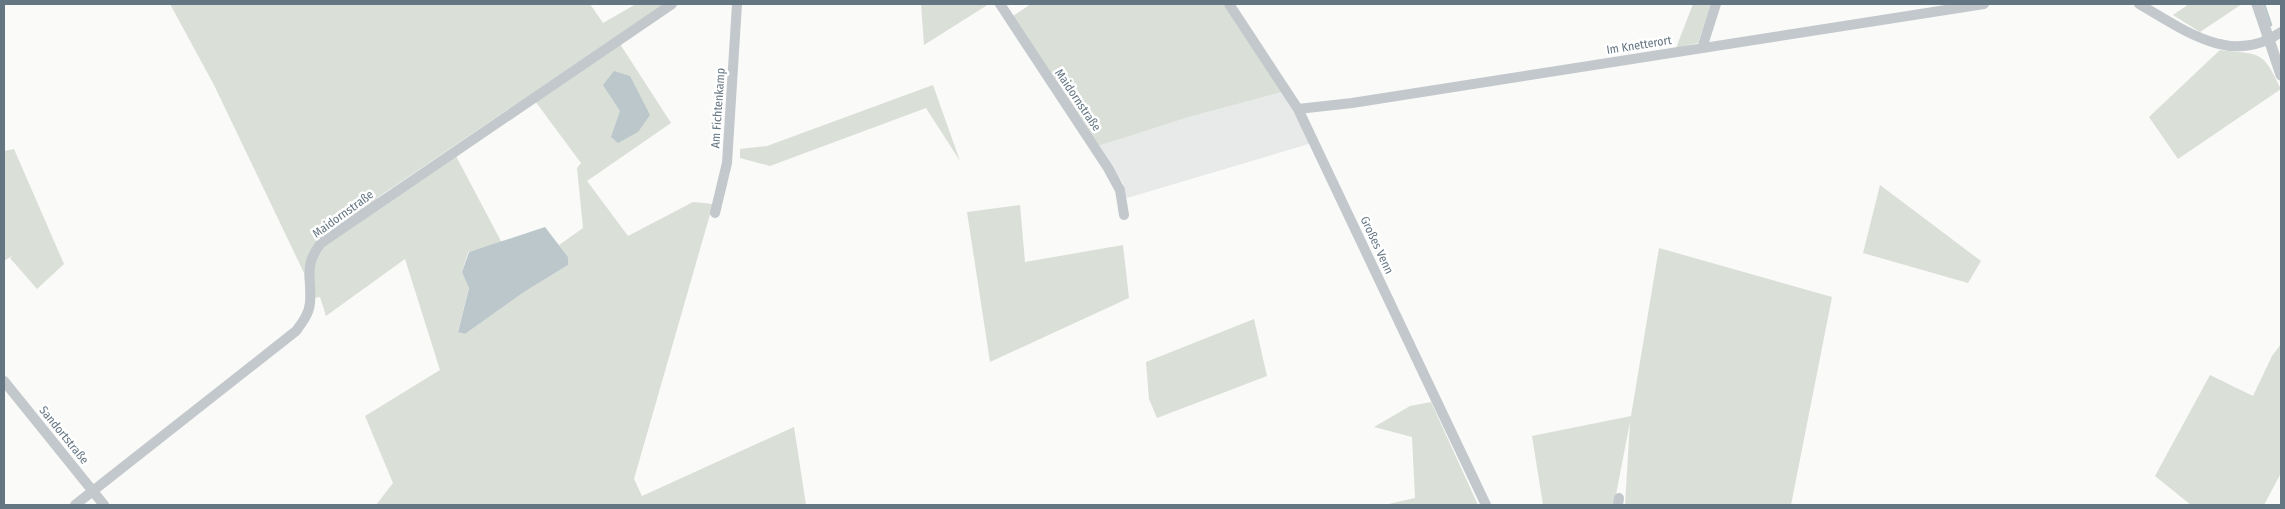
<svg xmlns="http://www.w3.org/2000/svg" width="2285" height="509" font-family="'Fira Sans Condensed',sans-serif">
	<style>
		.built { fill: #e8e9e9 }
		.green { fill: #dadfd7 }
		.water { fill: #bbc7cb }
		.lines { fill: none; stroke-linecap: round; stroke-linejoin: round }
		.stream { stroke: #bbc7cb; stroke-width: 2.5 }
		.minor { stroke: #c3c8cc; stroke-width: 10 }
		.tertiary { stroke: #c3c8cc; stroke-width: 11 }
		.labels { text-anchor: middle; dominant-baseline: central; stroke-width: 5; stroke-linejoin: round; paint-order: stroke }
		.street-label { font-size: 12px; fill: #657683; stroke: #fff }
	</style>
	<rect width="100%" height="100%" fill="#fafaf8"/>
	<path class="built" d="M 1282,92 L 1312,143 L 1127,198 L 1123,183 L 1098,146 L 1189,117 Z"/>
	<path class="green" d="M 170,4 L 590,4 L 603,23 L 636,4 L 664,4 L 377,198 L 380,206 L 456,156 L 502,243 L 468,252 L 462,272 L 469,287 L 458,331 L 465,334 L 524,292 L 568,265 L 568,257 L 559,245 L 583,228 L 577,168 L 581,163 L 535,101 L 620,44 L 671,123 L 587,181 L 628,236 L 693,202 L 713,204 L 634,479 L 642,496 L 794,427 L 806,505 L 376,505 L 393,483 L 365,416 L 440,370 L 405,259 L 326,316 L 320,297 L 307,299 L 304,273 L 214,85 Z
		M 921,4 L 989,4 L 924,45 Z
		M 1031,4 L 1224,4 L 1282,92 L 1189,117 L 1098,146 L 1013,16 Z
		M 1693,4 L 1711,4 L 1698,43 L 1676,48 Z
		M 2189,4 L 2242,4 L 2200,32 L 2173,15 Z
		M 2220,50 C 2261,55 2262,49 2281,89 L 2178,159 L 2149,117 Z
		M 933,85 L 960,161 L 926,108 L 770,166 L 740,158 L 740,149 L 767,146 Z
		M 14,149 L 64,264 L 37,289 L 10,258 L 13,255 L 4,261 L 4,151 Z
		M 1880,185 L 1981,261 L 1968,283 L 1863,253 Z
		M 1020,205 L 1025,262 L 1123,245 L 1129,298 L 990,362 L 967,212 Z
		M 1659,248 L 1832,297 L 1791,505 L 1625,505 L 1630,422 L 1614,505 L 1543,505 L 1532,436 L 1631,416 Z
		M 1254,319 L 1267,376 L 1157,418 L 1149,399 L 1146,362 Z
		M 2281,344 L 2281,473 L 2264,505 L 2191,505 L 2155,476 L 2210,375 L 2253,396 L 2272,356 Z
		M 1431,402 L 1478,505 L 1384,505 L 1415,498 L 1412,437 L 1374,427 L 1410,406 Z"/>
	<path class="water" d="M 614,71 L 630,76 L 650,115 L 638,132 L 618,143 L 611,137 L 620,111 L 603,85 Z
		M 545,227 L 568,257 L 568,265 L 524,292 L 465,334 L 458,332 L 469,288 L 462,272 L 469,252 Z"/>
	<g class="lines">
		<path class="stream" d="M 2264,4 L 2271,25"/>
		<path class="minor" d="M 1000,4 L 1108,168 L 1120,190 L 1124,215
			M 1229,4 L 1298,109 L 1486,505
			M 2139,4 C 2184,30 2232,67 2281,32
			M 1702,48 L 1716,4
			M 1298,109 L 1352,103 L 1984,4
			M 715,213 L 727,163 L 737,4
			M 4,381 L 104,505
			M 75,505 L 296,331 C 302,323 309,314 310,303 C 312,277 303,266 321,243 L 672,4
			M 1618,505 L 1619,498"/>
		<path class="tertiary" d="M 2257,4 L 2281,75"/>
	</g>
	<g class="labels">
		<g class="street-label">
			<text transform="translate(1639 45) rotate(-9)">Im Knetterort</text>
			<text transform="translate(1078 100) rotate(56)">Maidornstraße</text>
			<text transform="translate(718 108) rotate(-86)">Am Fichtenkamp</text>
			<text transform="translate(343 214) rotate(-36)">Maidornstraße</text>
			<text transform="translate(1377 245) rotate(65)">Großes Venn</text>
			<text transform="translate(64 435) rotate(51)">Sandortstraße</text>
		</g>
	</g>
	<rect width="2285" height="509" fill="none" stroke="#657683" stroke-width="10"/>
</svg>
